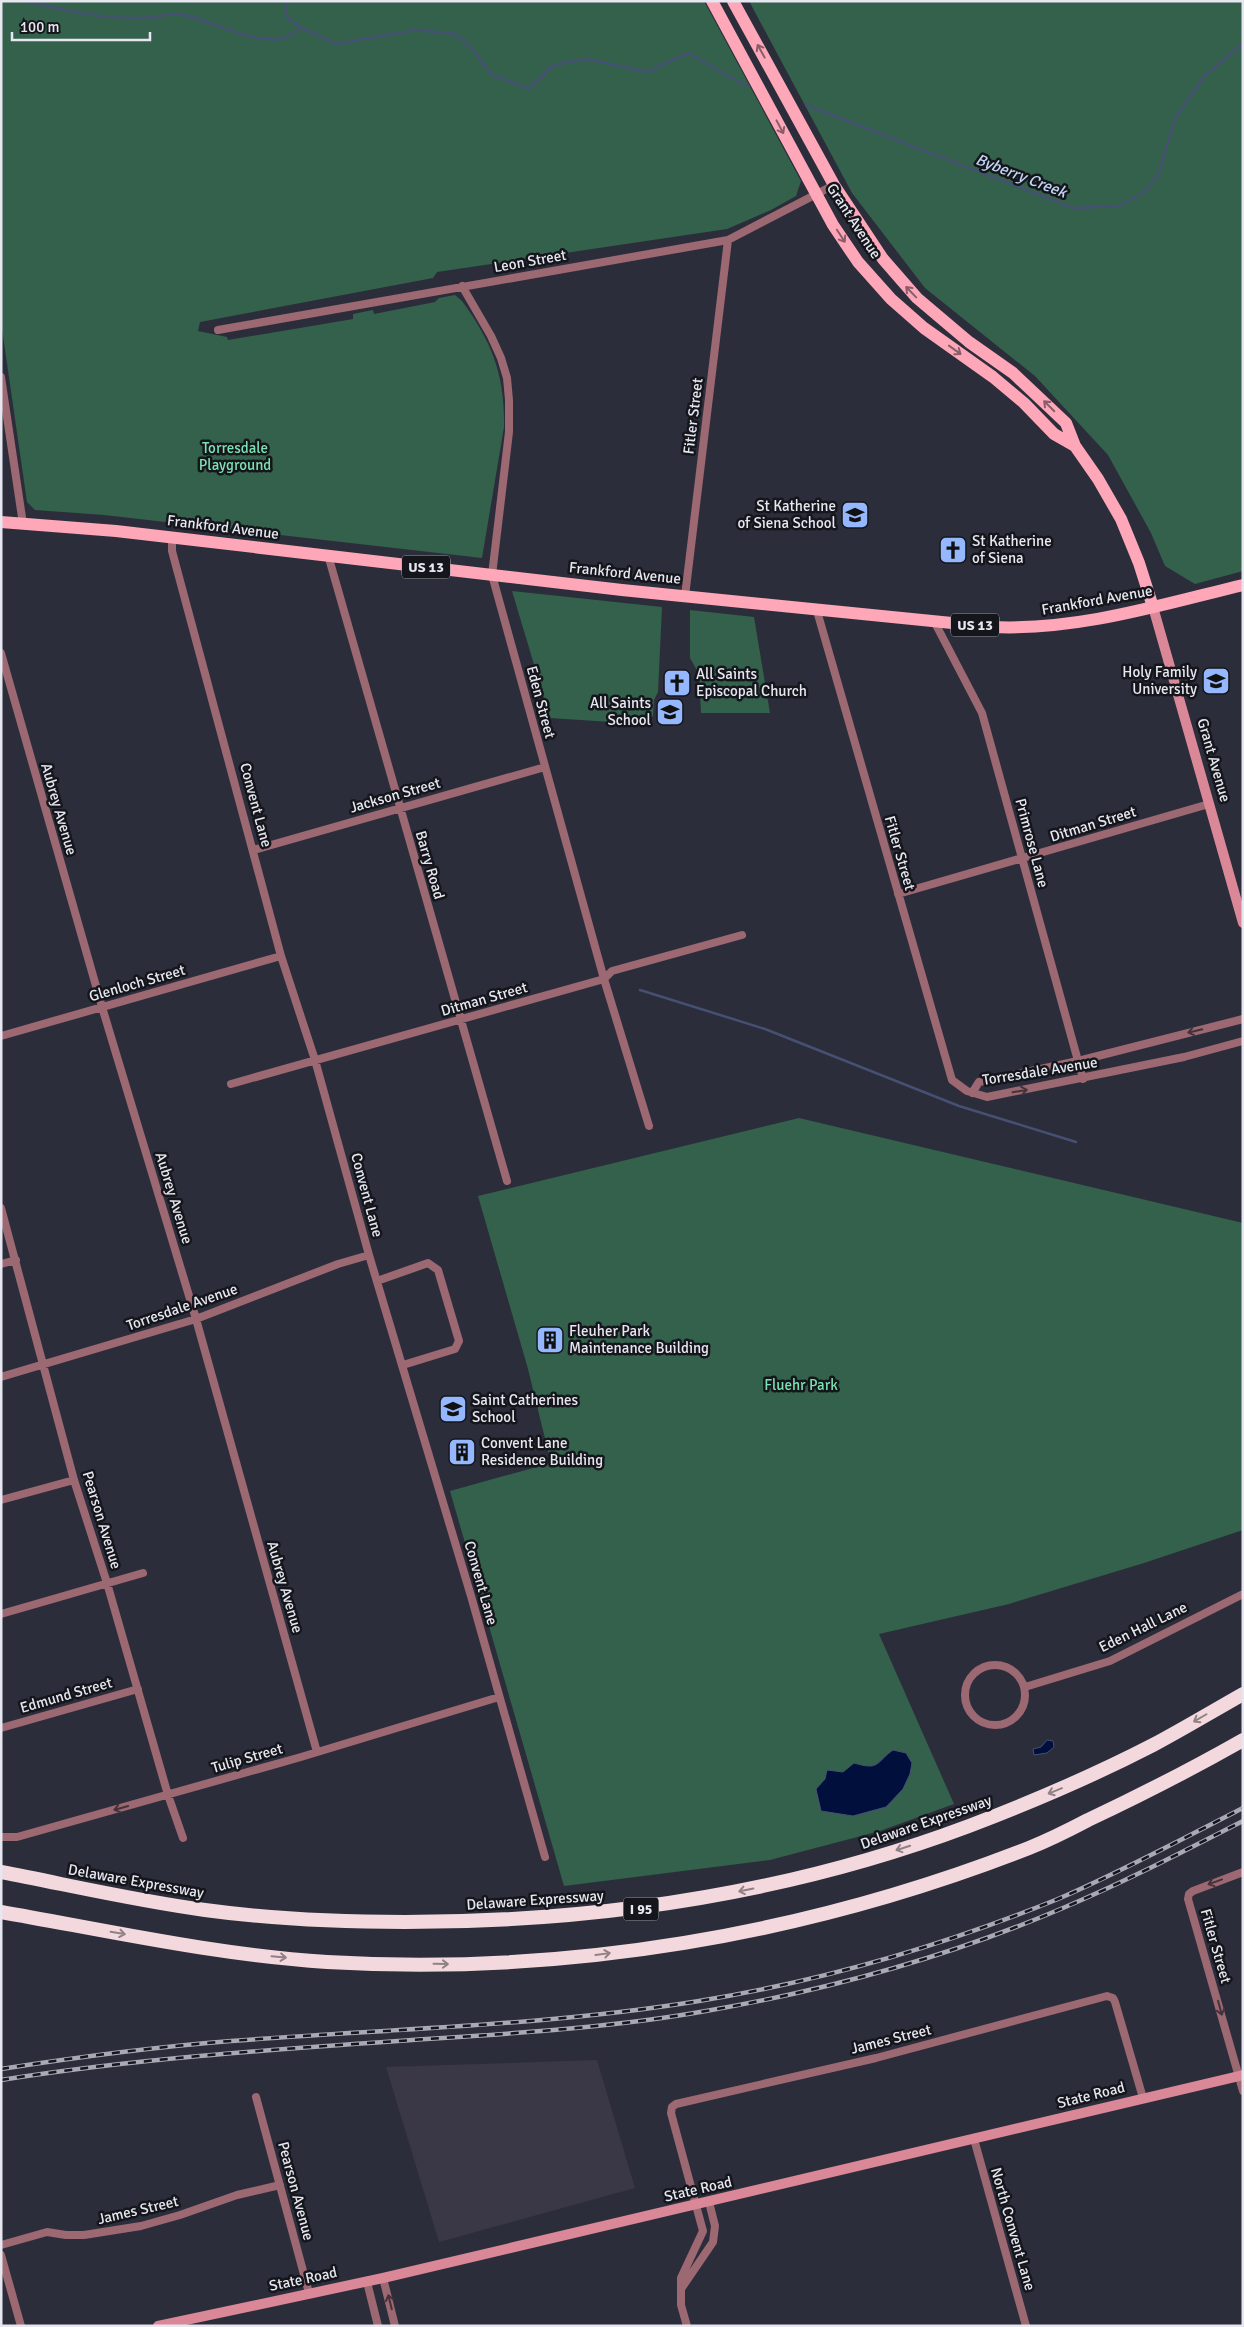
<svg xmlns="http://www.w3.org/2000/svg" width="1244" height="2327" font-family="Signika,sans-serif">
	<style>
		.commercial { fill: #3a3747 }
		.green { fill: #33614b }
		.water { fill: #000f3c; stroke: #455072 }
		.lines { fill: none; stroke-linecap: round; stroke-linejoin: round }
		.stream { stroke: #455072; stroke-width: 2.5 }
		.street { stroke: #9c6872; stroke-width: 8 }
		.secondary { stroke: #da8798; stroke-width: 10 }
		.primary { stroke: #fda7b8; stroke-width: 12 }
		.highway { stroke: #f3d8dd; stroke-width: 14 }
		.rail-casing { stroke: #a8a9b4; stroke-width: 4.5 }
		.rail { stroke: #15161c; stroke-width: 2.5; stroke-dasharray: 8; stroke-linecap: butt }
		.oneway { stroke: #895e6a }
		.oneway2 { stroke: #44333a }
		.oneway3 { stroke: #8f8186 }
		.labels { text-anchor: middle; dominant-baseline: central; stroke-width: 5; stroke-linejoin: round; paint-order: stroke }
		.shield { fill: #15161c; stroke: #a7a8b0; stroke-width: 1 }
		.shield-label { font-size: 14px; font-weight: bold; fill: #e6e7f0 }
		.street-label { font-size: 15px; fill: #e6e7f0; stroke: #15161c }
		.park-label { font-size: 15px; fill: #7be3b1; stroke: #15161c }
		.poi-label { font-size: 15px; fill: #e6e7f0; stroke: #15161c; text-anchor: start }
		.water-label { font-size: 16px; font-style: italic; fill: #c0d4f3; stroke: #15161c }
	</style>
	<rect width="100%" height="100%" fill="#2c2d3b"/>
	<path class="commercial" d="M 597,2060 L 635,2188 L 439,2242 L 386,2067 Z"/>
	<path class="green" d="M 1,1 L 704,1 L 801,181 L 796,196 L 771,210 L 727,229 L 437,272 L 433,278 L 200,322 L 198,331 L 227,337 L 228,340 L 353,319 L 353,314 L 373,310 L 374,314 L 435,302 L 439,298 L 455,295 L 462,301 C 492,342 505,375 504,427 L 482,558 L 104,515 L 35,510 L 27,502 L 1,322 Z
		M 749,1 L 1243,1 L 1243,571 L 1195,584 L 1165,566 L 1151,533 L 1108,455 L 1035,376 L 925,288 L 852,193 Z
		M 512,591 L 662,607 L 658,692 L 654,700 L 653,716 L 642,724 L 550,718 Z
		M 690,610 L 754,617 L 770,713 L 701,713 L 699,674 L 690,658 Z
		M 799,1118 L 1243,1223 L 1243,1530 L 1144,1563 L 1009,1604 L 879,1634 L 954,1804 L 880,1831 L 770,1860 L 564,1886 L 450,1491 L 551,1463 L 528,1369 L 478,1196 Z"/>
	<path class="water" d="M 1047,1740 L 1053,1741 L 1054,1747 L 1047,1753 L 1034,1755 L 1033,1749 L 1041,1747 Z
		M 893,1750 L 906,1753 L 912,1763 L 910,1774 L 903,1789 L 886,1807 L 853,1816 L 821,1811 L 816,1789 L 825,1779 L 827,1770 L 843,1772 L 854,1763 C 880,1771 876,1762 893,1750 Z"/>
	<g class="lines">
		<path class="stream" d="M 25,1 C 67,11 101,19 145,18 C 155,18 165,14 175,14 C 209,15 273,61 300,27
			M 287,1 L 286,16 L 300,27 L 336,44 L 417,30 L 456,34 L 472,49 L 491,74 L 529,89 L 553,65 L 587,59 L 647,72 L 688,53 L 748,87
			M 806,105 L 1073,208 L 1119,206 L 1143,193 L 1158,176 L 1175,118 L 1205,75 L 1243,44
			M 640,990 L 765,1029 L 959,1106 L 1076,1142"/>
		<path class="street" d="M 462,286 L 491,336 L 501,358 L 507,378 L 509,400 L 509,432 L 492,575 L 604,979 L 649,1126
			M 218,330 L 728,240 L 834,185
			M 1,377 L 23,524
			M 172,537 L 172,551 L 281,956 L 315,1060 L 369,1255 L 471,1596 L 545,1857
			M 328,555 L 507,1181
			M 685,596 L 728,240
			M 817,611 L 952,1080 L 967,1091 L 987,1097 L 1184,1057 L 1243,1041
			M 934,621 L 982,713 L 1083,1079
			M 1,653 L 102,1007 L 196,1319 L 317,1752
			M 254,850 L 545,767
			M 898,894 L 1209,804
			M 1,1036 L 281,956
			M 231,1084 L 604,979 L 612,971 L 742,935
			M 972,1093 L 979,1082 L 1078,1061 L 1243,1019
			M 1,1208 L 74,1480 L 107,1583 L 168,1795 L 183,1838
			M 1,1264 L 16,1260
			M 377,1281 L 428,1263 L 438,1270 L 459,1341 L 455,1349 L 403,1365
			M 1,1377 L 196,1319 L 338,1264 L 369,1255
			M 1,1500 L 74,1480
			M 1,1614 L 143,1573
			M965 1695a30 30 0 1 1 60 0a30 30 0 1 1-60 0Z
			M 1025,1687 L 1110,1661 L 1243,1594
			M 1,1728 L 138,1689
			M 1,1837 L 17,1837 L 301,1757 L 499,1697
			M 1243,1872 L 1193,1891 L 1189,1894 L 1188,1899 L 1243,2091
			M 256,2097 L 309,2293
			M 974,2139 L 1026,2326
			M 1,2245 L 47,2232 L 66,2235 L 84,2235 L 141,2226 L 180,2215 L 237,2195 L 280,2185
			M 1,2255 L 21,2326
			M 383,2278 L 395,2326
			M 367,2282 L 378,2326
			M 681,2289 L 713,2242 L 715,2226 L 709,2202
			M 687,2326 L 681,2305 L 681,2278 L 703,2231 L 671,2113 L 672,2107 L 676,2104 L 876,2058 L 1107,1996 L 1113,1998 L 1115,2002 L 1143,2098"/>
		<path class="secondary" d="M 1153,607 L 1243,923
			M 158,2326 L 383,2278 L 1243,2075"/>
		<path class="primary" d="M 712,1 L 833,225 L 858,262 L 891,299 L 924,328 L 993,377 L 1024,403 L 1054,434 L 1075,446
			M 733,1 L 834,185 L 883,259 L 917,298 L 969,342 L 1013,373 L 1066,423 L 1075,446 L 1098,479 L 1121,519 L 1139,563 L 1153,607
			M 1,522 L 116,531 L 622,590 L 992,627 C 1077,631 1160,605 1243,585"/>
		<path class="highway" d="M 1,1872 C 69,1885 137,1901 205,1910 C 271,1919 338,1922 405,1922 C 598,1922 788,1894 969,1826 C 1032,1802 1093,1776 1153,1745 C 1183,1729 1213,1711 1243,1694
			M 1,1912 C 109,1931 217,1955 327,1962 C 566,1976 807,1935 1029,1848 C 1049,1840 1069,1830 1088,1820 C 1141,1795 1192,1769 1243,1740"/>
		<g class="rail-casing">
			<path id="rail" d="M 1,2069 C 78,2057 154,2047 231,2041 C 387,2029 545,2026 699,2001 C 822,1981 942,1946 1058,1899 C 1121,1872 1182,1839 1243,1808
				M 1,2080 C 133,2059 265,2050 398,2041 C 501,2034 604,2029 706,2011 C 828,1990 948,1957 1063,1908 C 1125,1882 1184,1851 1243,1821"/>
		</g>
		<use href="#rail" class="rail"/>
	</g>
	<defs><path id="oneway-shaft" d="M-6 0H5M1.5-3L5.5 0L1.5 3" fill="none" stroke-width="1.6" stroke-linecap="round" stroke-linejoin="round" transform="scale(1.25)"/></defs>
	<g class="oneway">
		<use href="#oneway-shaft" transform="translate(761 51) rotate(-119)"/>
		<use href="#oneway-shaft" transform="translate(780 127) rotate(62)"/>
		<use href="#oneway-shaft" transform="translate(841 236) rotate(57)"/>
		<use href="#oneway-shaft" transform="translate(911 292) rotate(-134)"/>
		<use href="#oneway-shaft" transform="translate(955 350) rotate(36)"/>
		<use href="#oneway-shaft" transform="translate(1049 406) rotate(-135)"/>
	</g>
	<g class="oneway2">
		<use href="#oneway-shaft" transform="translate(1195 1031) rotate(166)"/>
		<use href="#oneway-shaft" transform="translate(1020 1091) rotate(-10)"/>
		<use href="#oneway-shaft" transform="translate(121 1808) rotate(164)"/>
		<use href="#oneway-shaft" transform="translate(1215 1882) rotate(160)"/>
		<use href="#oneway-shaft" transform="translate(1220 2008) rotate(75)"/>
		<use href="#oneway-shaft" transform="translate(390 2302) rotate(-104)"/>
	</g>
	<g class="oneway3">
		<use href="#oneway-shaft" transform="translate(1200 1718) rotate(150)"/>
		<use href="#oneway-shaft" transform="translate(1055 1791) rotate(158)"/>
		<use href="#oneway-shaft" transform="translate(903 1848) rotate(162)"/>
		<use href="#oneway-shaft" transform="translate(746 1890) rotate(169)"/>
		<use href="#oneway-shaft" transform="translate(118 1933) rotate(10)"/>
		<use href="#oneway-shaft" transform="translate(603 1954) rotate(-8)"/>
		<use href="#oneway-shaft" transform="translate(279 1957) rotate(5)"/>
		<use href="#oneway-shaft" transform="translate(441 1964) rotate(1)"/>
	</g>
	<defs>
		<g id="school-square" transform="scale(1.4375)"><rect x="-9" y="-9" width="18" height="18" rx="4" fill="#94b7fd" stroke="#15161c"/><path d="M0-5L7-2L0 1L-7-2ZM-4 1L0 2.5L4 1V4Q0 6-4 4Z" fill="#111"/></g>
		<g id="church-square" transform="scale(1.4375)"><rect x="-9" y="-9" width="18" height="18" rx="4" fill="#94b7fd" stroke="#15161c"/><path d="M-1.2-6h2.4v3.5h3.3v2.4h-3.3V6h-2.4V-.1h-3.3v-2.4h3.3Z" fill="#111"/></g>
		<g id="university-square" transform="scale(1.4375)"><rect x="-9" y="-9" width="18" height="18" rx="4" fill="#94b7fd" stroke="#15161c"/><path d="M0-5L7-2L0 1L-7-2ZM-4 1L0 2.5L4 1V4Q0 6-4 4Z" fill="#111"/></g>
		<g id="building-square" transform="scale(1.4375)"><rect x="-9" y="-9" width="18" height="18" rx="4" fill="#94b7fd" stroke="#15161c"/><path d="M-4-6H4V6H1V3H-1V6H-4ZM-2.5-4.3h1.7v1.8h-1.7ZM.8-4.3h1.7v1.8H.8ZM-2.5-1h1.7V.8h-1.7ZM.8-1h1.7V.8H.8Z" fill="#111"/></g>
	</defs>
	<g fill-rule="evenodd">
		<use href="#school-square" x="855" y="515"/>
		<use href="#church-square" x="953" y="550"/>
		<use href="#university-square" x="1216" y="681"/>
		<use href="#church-square" x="677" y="683"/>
		<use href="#school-square" x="670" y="712"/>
		<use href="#building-square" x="550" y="1340"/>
		<use href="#school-square" x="453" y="1409"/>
		<use href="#building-square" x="462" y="1452"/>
	</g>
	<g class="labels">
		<g class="shield">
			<rect x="402" y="555.5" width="48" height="23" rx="4"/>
			<rect x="951" y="613.5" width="48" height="23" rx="4"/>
			<rect x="623.5" y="1897.5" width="35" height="23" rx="4"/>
		</g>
		<g class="shield-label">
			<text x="426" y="567">US 13</text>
			<text x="975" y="625">US 13</text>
			<text x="641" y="1909">I 95</text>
		</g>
		<g class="street-label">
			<text transform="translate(854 221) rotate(57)">Grant Avenue</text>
			<text transform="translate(530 261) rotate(-10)">Leon Street</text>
			<text transform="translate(693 416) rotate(-83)">Fitler Street</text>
			<text transform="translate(223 527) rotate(7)">Frankford Avenue</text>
			<text transform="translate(625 573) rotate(6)">Frankford Avenue</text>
			<text transform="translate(1097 600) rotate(-10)">Frankford Avenue</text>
			<text transform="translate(541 702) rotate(75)">Eden Street</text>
			<text transform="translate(1214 760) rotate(74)">Grant Avenue</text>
			<text transform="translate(395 795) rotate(-16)">Jackson Street</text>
			<text transform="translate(256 805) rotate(75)">Convent Lane</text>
			<text transform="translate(59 809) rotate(74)">Aubrey Avenue</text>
			<text transform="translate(1093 824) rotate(-17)">Ditman Street</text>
			<text transform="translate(1032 843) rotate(75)">Primrose Lane</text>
			<text transform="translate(900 853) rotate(74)">Fitler Street</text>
			<text transform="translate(430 865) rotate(74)">Barry Road</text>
			<text transform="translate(137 983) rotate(-16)">Glenloch Street</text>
			<text transform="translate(484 999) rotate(-16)">Ditman Street</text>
			<text transform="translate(1040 1071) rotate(-9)">Torresdale Avenue</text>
			<text transform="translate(367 1195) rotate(75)">Convent Lane</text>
			<text transform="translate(174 1198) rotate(73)">Aubrey Avenue</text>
			<text transform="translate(182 1307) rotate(-19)">Torresdale Avenue</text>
			<text transform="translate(102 1520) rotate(73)">Pearson Avenue</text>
			<text transform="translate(481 1583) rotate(74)">Convent Lane</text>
			<text transform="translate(285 1587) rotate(74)">Aubrey Avenue</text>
			<text transform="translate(1143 1627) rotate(-26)">Eden Hall Lane</text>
			<text transform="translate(66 1695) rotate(-16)">Edmund Street</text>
			<text transform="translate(247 1758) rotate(-16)">Tulip Street</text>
			<text transform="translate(926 1822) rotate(-19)">Delaware Expressway</text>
			<text transform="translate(136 1881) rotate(10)">Delaware Expressway</text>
			<text transform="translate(535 1900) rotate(-4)">Delaware Expressway</text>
			<text transform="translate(1216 1946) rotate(74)">Fitler Street</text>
			<text transform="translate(891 2039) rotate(-14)">James Street</text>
			<text transform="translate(1091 2095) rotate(-14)">State Road</text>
			<text transform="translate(698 2189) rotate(-13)">State Road</text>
			<text transform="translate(296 2191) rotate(75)">Pearson Avenue</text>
			<text transform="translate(138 2210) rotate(-13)">James Street</text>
			<text transform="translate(1013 2229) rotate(74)">North Convent Lane</text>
			<text transform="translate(303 2279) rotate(-12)">State Road</text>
		</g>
		<g class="park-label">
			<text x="235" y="448">Torresdale<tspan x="235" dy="17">Playground</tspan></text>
			<text x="801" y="1385">Fluehr Park</text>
		</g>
		<g class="poi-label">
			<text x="836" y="506" text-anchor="end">St Katherine<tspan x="836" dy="17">of Siena School</tspan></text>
			<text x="972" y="541">St Katherine<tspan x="972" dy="17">of Siena</tspan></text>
			<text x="1197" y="672" text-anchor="end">Holy Family<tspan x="1197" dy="17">University</tspan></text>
			<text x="696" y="674">All Saints<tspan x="696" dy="17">Episcopal Church</tspan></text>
			<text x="651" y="703" text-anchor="end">All Saints<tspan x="651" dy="17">School</tspan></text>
			<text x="569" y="1331">Fleuher Park<tspan x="569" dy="17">Maintenance Building</tspan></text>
			<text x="472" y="1400">Saint Catherines<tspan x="472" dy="17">School</tspan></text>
			<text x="481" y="1443">Convent Lane<tspan x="481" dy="17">Residence Building</tspan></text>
		</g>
		<g class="water-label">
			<text transform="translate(1021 176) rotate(21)">Byberry Creek</text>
		</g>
	</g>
	<rect width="1244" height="2327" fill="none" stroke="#e6e7f0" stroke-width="5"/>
	<path d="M12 32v8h138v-8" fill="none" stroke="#e6e7f0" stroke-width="2.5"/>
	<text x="20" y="32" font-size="15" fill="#e6e7f0" stroke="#15161c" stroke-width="4" paint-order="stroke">100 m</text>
</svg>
